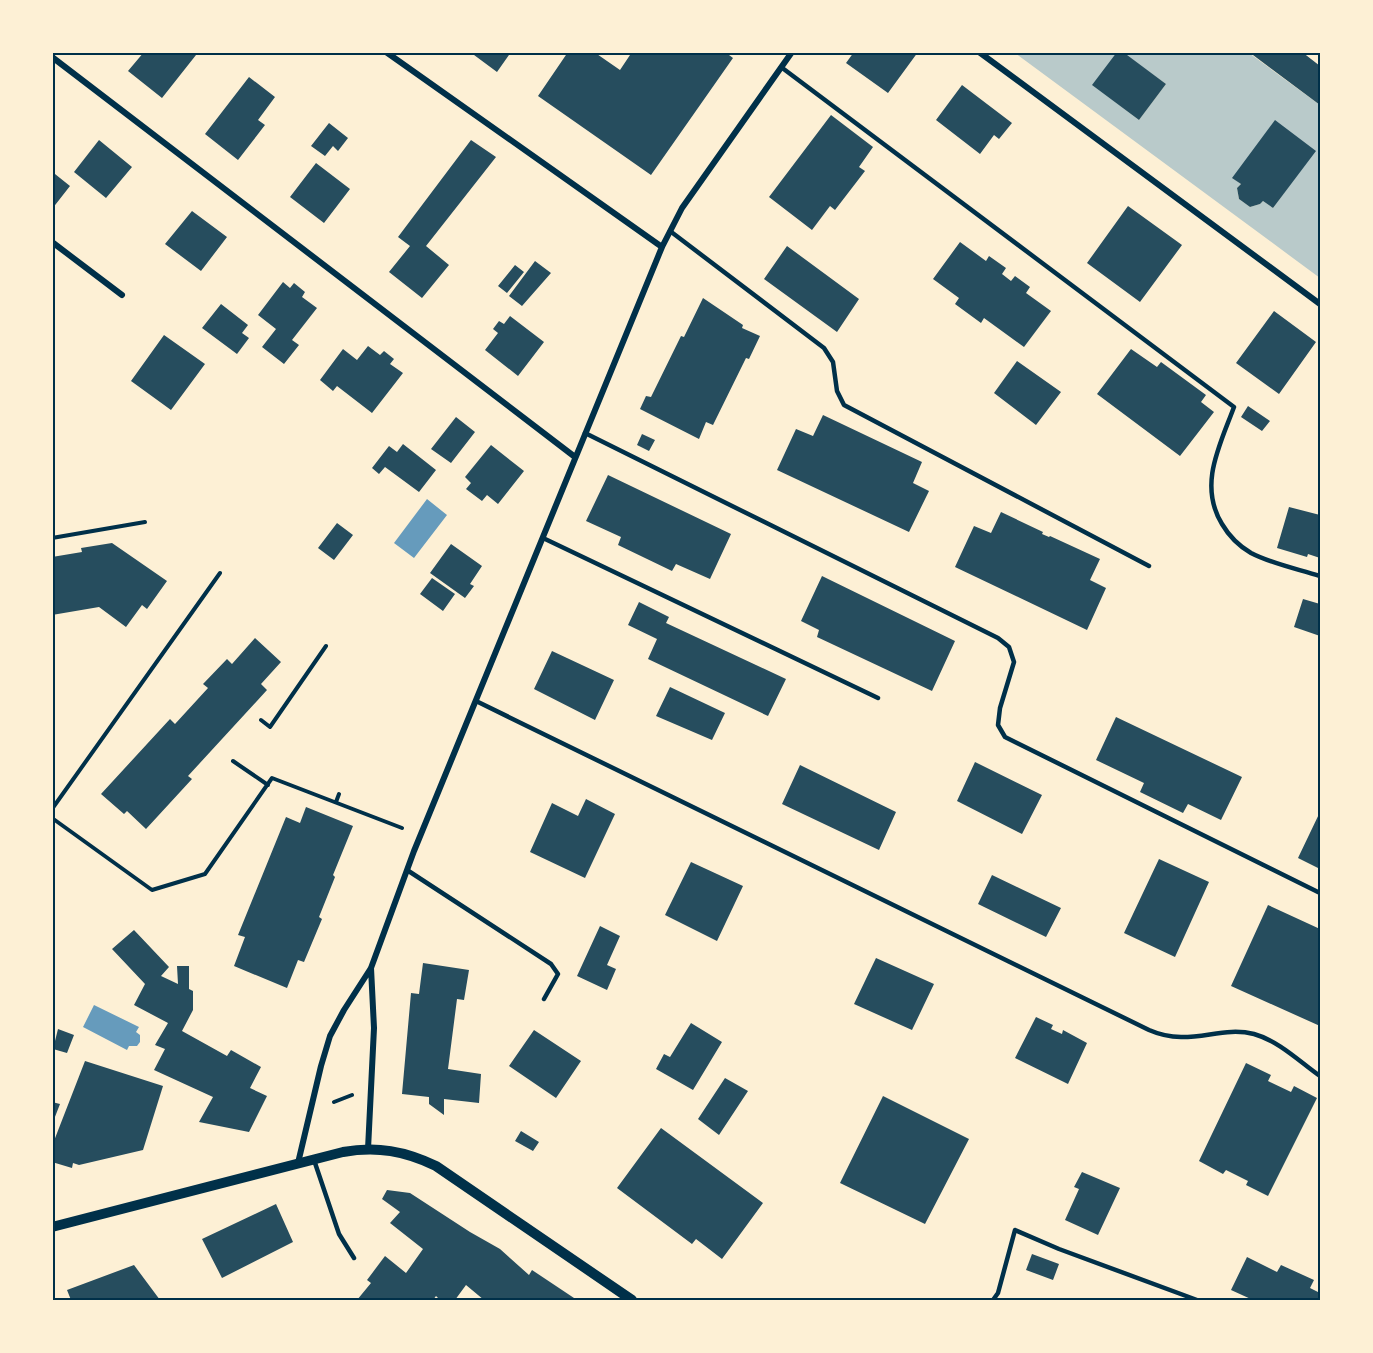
<svg xmlns="http://www.w3.org/2000/svg" width="1373" height="1353" font-family="Jost,sans-serif">
	<style>
		.green { fill: #b9caca; fill-rule: evenodd }
		.water { fill: #669bbc }
		.building { fill: #264d5e }
		.lines { fill: none; stroke-linecap: round; stroke-linejoin: round }
		.path { stroke: #003049; stroke-width: 4 }
		.service { stroke: #003049; stroke-width: 4.5 }
		.minor { stroke: #003049; stroke-width: 6 }
		.tertiary { stroke: #003049; stroke-width: 10 }
		.neatline { fill: none; stroke: #003049; stroke-width: 2 }
	</style>
	<rect width="100%" height="100%" fill="#fdf0d5"/>
	<path class="green" d="M 1015,53 L 1117,53 L 1093,85 L 1139,120 L 1166,84 L 1123,53 L 1249,53 L 1320,105 L 1320,278 ZM 1275,121 L 1315,151 L 1273,208 L 1263,201 L 1260,204 L 1250,207 L 1239,199 L 1237,188 L 1241,184 L 1233,178 Z"/>
	<path class="water" d="M 427,499 L 447,515 L 414,558 L 394,543 Z
		M 94,1005 L 139,1027 L 136,1032 L 140,1035 L 140,1042 L 137,1046 L 129,1046 L 127,1050 L 83,1027 Z"/>
	<path class="building" d="M 144,52 L 193,52 L 196,55 L 162,98 L 128,71 Z
		M 470,52 L 511,52 L 497,72 Z
		M 568,52 L 594,52 L 620,70 L 632,52 L 725,52 L 733,58 L 651,175 L 538,96 Z
		M 854,52 L 918,52 L 888,93 L 846,63 Z
		M 1117,52 L 1123,52 L 1166,84 L 1139,120 L 1092,85 Z
		M 1249,52 L 1302,52 L 1320,66 L 1320,105 Z
		M 249,77 L 275,97 L 258,120 L 265,125 L 238,160 L 205,134 Z
		M 962,85 L 1012,123 L 999,139 L 994,135 L 980,154 L 936,120 Z
		M 831,115 L 873,147 L 859,167 L 865,171 L 835,210 L 830,206 L 812,230 L 769,197 Z
		M 1275,120 L 1316,151 L 1273,208 L 1263,201 L 1260,204 L 1250,207 L 1239,199 L 1237,188 L 1241,184 L 1232,178 Z
		M 329,123 L 348,138 L 338,151 L 333,146 L 325,156 L 311,146 Z
		M 99,140 L 132,167 L 106,198 L 74,172 Z
		M 471,140 L 496,157 L 426,246 L 449,265 L 422,298 L 389,272 L 410,246 L 398,237 Z
		M 316,163 L 350,189 L 324,223 L 290,197 Z
		M 55,174 L 70,186 L 52,209 L 52,177 Z
		M 1128,206 L 1182,245 L 1140,302 L 1087,263 Z
		M 192,211 L 227,237 L 201,271 L 165,244 Z
		M 960,242 L 986,261 L 989,256 L 1006,268 L 1002,274 L 1011,281 L 1015,276 L 1030,287 L 1026,293 L 1051,311 L 1024,347 L 984,318 L 981,323 L 955,304 L 959,298 L 933,279 Z
		M 787,246 L 859,299 L 837,332 L 764,279 Z
		M 535,261 L 551,273 L 522,306 L 509,296 Z
		M 515,265 L 524,272 L 507,293 L 498,286 Z
		M 283,282 L 290,288 L 294,283 L 305,292 L 302,297 L 317,308 L 292,340 L 299,345 L 284,364 L 262,347 L 276,329 L 258,315 Z
		M 703,298 L 743,325 L 742,328 L 760,336 L 749,359 L 746,358 L 713,425 L 706,422 L 699,439 L 640,409 L 646,396 L 651,397 L 681,336 L 684,337 Z
		M 221,304 L 248,325 L 242,333 L 249,338 L 237,354 L 202,328 Z
		M 1274,311 L 1316,342 L 1279,394 L 1236,363 Z
		M 510,316 L 544,342 L 518,376 L 485,350 L 498,333 L 493,329 L 499,321 L 504,324 Z
		M 164,335 L 205,364 L 171,410 L 131,381 Z
		M 368,346 L 380,355 L 384,351 L 394,359 L 390,364 L 403,373 L 372,413 L 337,386 L 333,391 L 320,380 L 343,349 L 357,360 Z
		M 1131,349 L 1157,367 L 1161,362 L 1206,395 L 1201,402 L 1214,412 L 1180,456 L 1097,394 Z
		M 1017,361 L 1061,392 L 1036,425 L 994,393 Z
		M 1248,406 L 1270,421 L 1262,431 L 1241,417 Z
		M 823,415 L 922,462 L 913,483 L 929,491 L 909,532 L 777,470 L 796,429 L 813,436 Z
		M 456,417 L 475,432 L 451,463 L 431,449 Z
		M 642,434 L 655,440 L 649,451 L 637,445 Z
		M 403,444 L 436,470 L 419,492 L 385,467 L 379,474 L 372,468 L 389,446 L 397,452 Z
		M 491,445 L 524,471 L 498,504 L 487,495 L 482,501 L 466,489 L 471,483 L 465,477 Z
		M 608,475 L 731,534 L 710,579 L 676,564 L 672,571 L 618,545 L 621,537 L 586,521 Z
		M 1289,507 L 1320,515 L 1320,558 L 1308,554 L 1307,557 L 1277,548 Z
		M 1001,512 L 1043,532 L 1042,534 L 1049,537 L 1050,536 L 1100,559 L 1090,580 L 1106,588 L 1087,630 L 955,567 L 974,526 L 991,533 Z
		M 337,523 L 353,535 L 334,560 L 318,548 Z
		M 112,543 L 167,581 L 147,609 L 142,605 L 126,627 L 99,607 L 52,615 L 52,557 L 82,552 L 81,548 Z
		M 451,544 L 482,566 L 470,584 L 474,586 L 465,598 L 430,573 Z
		M 822,576 L 955,641 L 932,691 L 817,637 L 819,630 L 801,621 Z
		M 432,578 L 455,594 L 443,611 L 420,594 Z
		M 1303,599 L 1320,604 L 1320,636 L 1294,627 Z
		M 639,602 L 669,617 L 666,623 L 786,679 L 768,716 L 648,659 L 657,639 L 628,625 Z
		M 255,638 L 281,662 L 261,684 L 267,690 L 188,776 L 192,779 L 146,829 L 127,811 L 124,814 L 101,794 L 170,719 L 175,724 L 208,688 L 203,684 L 227,659 L 232,664 Z
		M 552,651 L 614,680 L 595,720 L 534,689 Z
		M 670,687 L 725,713 L 712,740 L 656,716 Z
		M 1116,717 L 1242,777 L 1221,820 L 1188,804 L 1183,813 L 1140,792 L 1144,783 L 1096,760 Z
		M 975,762 L 1042,795 L 1022,834 L 957,801 Z
		M 800,765 L 896,812 L 879,850 L 782,804 Z
		M 586,799 L 615,814 L 585,878 L 530,852 L 552,803 L 578,816 Z
		M 306,807 L 353,826 L 333,875 L 335,877 L 319,917 L 322,919 L 304,962 L 298,960 L 287,988 L 234,966 L 245,937 L 238,935 L 286,817 L 300,823 Z
		M 1320,812 L 1320,869 L 1298,858 Z
		M 1159,859 L 1209,882 L 1175,957 L 1124,933 Z
		M 691,862 L 743,886 L 717,941 L 665,915 Z
		M 992,875 L 1061,908 L 1046,937 L 978,904 Z
		M 1268,905 L 1320,929 L 1320,1026 L 1231,986 Z
		M 600,926 L 620,936 L 607,965 L 616,969 L 607,990 L 577,976 Z
		M 134,930 L 169,967 L 161,976 L 178,984 L 177,966 L 189,966 L 189,989 L 193,991 L 193,1010 L 182,1031 L 227,1056 L 231,1050 L 261,1067 L 250,1088 L 267,1096 L 249,1132 L 199,1122 L 213,1097 L 154,1070 L 165,1049 L 155,1045 L 168,1023 L 134,1005 L 145,984 L 112,949 Z
		M 876,958 L 934,984 L 912,1030 L 854,1004 Z
		M 423,963 L 469,970 L 464,1000 L 457,999 L 448,1069 L 481,1074 L 479,1103 L 444,1099 L 444,1115 L 429,1104 L 429,1097 L 402,1094 L 411,993 L 419,994 Z
		M 1036,1017 L 1053,1025 L 1051,1029 L 1062,1034 L 1063,1030 L 1087,1043 L 1068,1084 L 1015,1058 Z
		M 691,1023 L 722,1042 L 693,1090 L 656,1069 L 664,1054 L 670,1057 Z
		M 58,1029 L 74,1035 L 67,1053 L 53,1049 Z
		M 534,1030 L 581,1061 L 556,1098 L 509,1066 Z
		M 85,1061 L 163,1086 L 143,1150 L 79,1165 L 73,1163 L 72,1168 L 52,1162 L 52,1146 Z
		M 1246,1063 L 1271,1075 L 1268,1081 L 1291,1092 L 1294,1086 L 1317,1098 L 1268,1196 L 1246,1185 L 1248,1181 L 1226,1170 L 1223,1174 L 1199,1161 Z
		M 725,1078 L 748,1091 L 719,1135 L 698,1119 Z
		M 883,1096 L 969,1139 L 925,1224 L 840,1183 Z
		M 52,1102 L 60,1104 L 53,1122 L 52,1122 Z
		M 661,1128 L 763,1203 L 722,1259 L 696,1239 L 692,1244 L 617,1188 Z
		M 521,1131 L 539,1142 L 533,1151 L 515,1141 Z
		M 1082,1172 L 1120,1188 L 1098,1235 L 1065,1220 L 1079,1189 L 1074,1187 Z
		M 387,1190 L 410,1193 L 470,1232 L 500,1249 L 529,1275 L 532,1270 L 577,1300 L 484,1300 L 466,1285 L 455,1300 L 440,1300 L 436,1296 L 433,1300 L 357,1300 L 371,1283 L 367,1280 L 385,1256 L 406,1273 L 423,1249 L 390,1223 L 400,1212 L 382,1199 Z
		M 276,1204 L 293,1242 L 222,1278 L 202,1239 Z
		M 1032,1254 L 1059,1264 L 1053,1280 L 1026,1270 Z
		M 1247,1257 L 1277,1272 L 1281,1265 L 1314,1280 L 1310,1288 L 1320,1293 L 1320,1300 L 1253,1300 L 1231,1290 Z
		M 134,1265 L 160,1300 L 71,1300 L 67,1290 Z"/>
	<g class="lines">
		<path class="path" d="M 52,538 L 145,522
			M 261,720 L 270,727 L 326,646
			M 233,761 L 268,785
			M 336,802 L 339,794
			M 52,809 L 220,573
			M 52,818 L 152,890 L 205,874 L 272,778 L 402,828
			M 334,1102 L 352,1095"/>
		<path class="service" d="M 781,67 L 1234,407 C 1220,445 1198,485 1222,524 C 1229,536 1239,546 1251,553 C 1272,564 1298,569 1320,576
			M 670,231 L 824,348 L 833,362 L 837,391 L 844,405 L 1149,566
			M 585,433 L 998,638 L 1009,647 L 1014,662 L 1000,708 L 998,725 L 1005,737 L 1320,893
			M 543,538 L 878,698
			M 476,701 L 1149,1030 C 1190,1048 1218,1025 1254,1034 C 1279,1041 1300,1062 1320,1076
			M 407,870 L 551,964 L 558,974 L 544,999
			M 314,1160 L 339,1234 L 354,1258
			M 993,1300 L 998,1293 L 1015,1230 L 1059,1249 L 1197,1300"/>
		<path class="minor" d="M 386,52 L 662,247
			M 979,52 L 1320,304
			M 52,57 L 575,457
			M 52,242 L 122,295
			M 368,1149 L 374,1028 L 371,968
			M 298,1163 L 321,1066 L 330,1036 L 344,1010 L 371,968 L 414,851 L 662,247 L 682,208 L 792,52"/>
		<path class="tertiary" d="M 52,1227 L 343,1152 C 377,1146 405,1151 436,1166 L 632,1300"/>
	</g>
	<rect width="1373" height="1353" fill="none" stroke="#fdf0d5" stroke-width="108"/>
	<rect x="54" y="54" width="1265" height="1245" class="neatline"/>
</svg>
